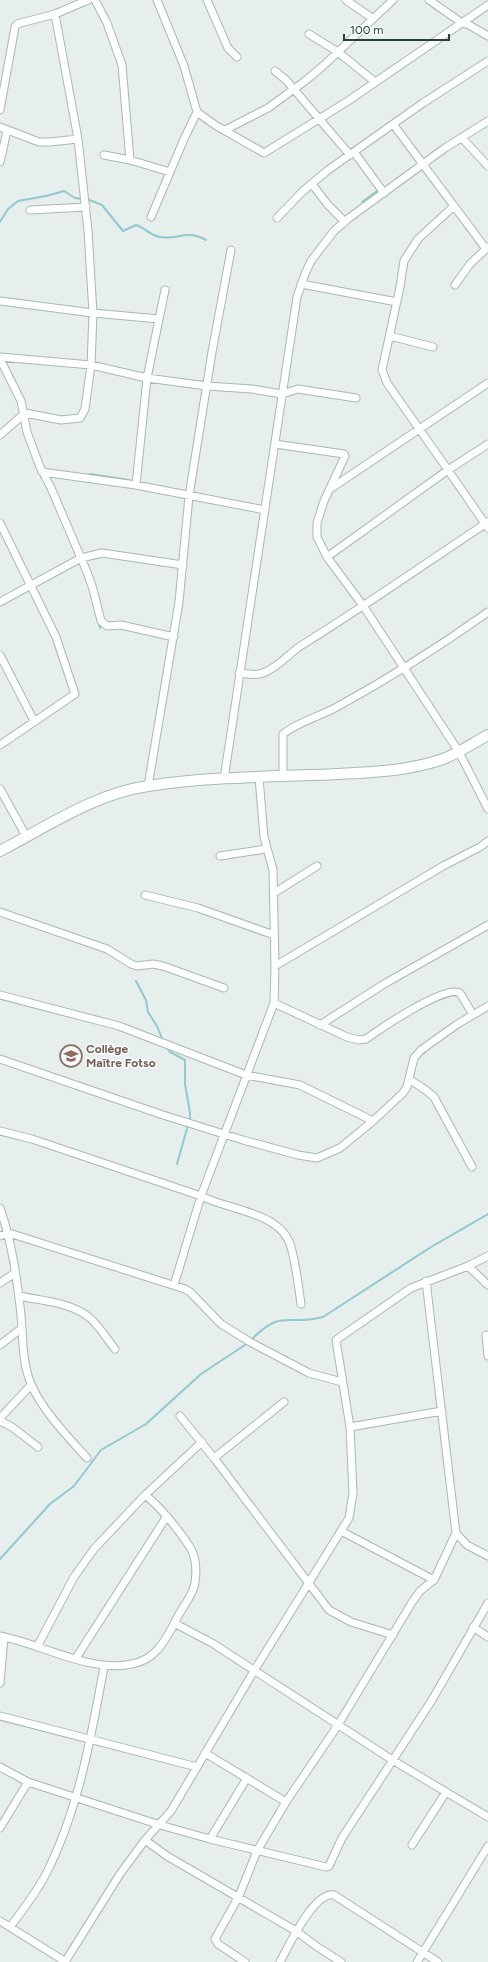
<svg xmlns="http://www.w3.org/2000/svg" width="488" height="1962" font-family="Figtree,sans-serif">
	<style>
		.lines { fill: none; stroke-linecap: round; stroke-linejoin: round }
		.stream { stroke: #8ec9d4; stroke-width: 2 }
		.minor-casing { stroke: #a8b8b2; stroke-width: 9 }
		.secondary-casing { stroke: #a4bbb3; stroke-width: 12 }
		.minor { stroke: #fff; stroke-width: 7 }
		.secondary { stroke: #fff; stroke-width: 10 }
		.labels { text-anchor: middle; dominant-baseline: central; stroke-width: 3; stroke-linejoin: round; paint-order: stroke }
		.education-label { font-size: 12px; font-weight: bold; fill: #785e54; stroke: #f7fbf9; text-anchor: start }
	</style>
	<rect width="100%" height="100%" fill="#e6efeb"/>
	<g class="lines">
		<path class="stream" d="M 87,199 L 102,205 L 123,231 L 136,225 C 144,227 149,235 160,237 C 180,240 185,229 206,240
			M 362,202 L 380,189
			M 0,222 L 8,209 L 18,201 L 46,196 L 64,191 L 75,198 L 82,199
			M 90,474 L 129,480
			M 99,622 L 100,628
			M 136,981 L 146,1000 L 148,1012 L 157,1026 L 163,1041
			M 166,1046 L 170,1052 L 185,1060 L 185,1084 L 190,1113 L 190,1121
			M 420,1056 L 425,1052
			M 177,1164 L 188,1125
			M 251,1340 C 283,1307 288,1327 323,1317 L 431,1247 L 488,1214
			M 0,1559 L 50,1504 L 74,1486 L 101,1450 L 146,1424 L 201,1374 L 248,1343"/>
		<g class="minor-casing">
			<path id="minor" d="M 95,0 L 107,23 L 122,65 L 130,160 L 170,172
				M 157,0 L 184,66 L 197,112 L 215,125 L 264,153 L 348,101 L 488,5
				M 207,0 L 228,48 L 237,57
				M 346,0 L 372,18
				M 429,0 L 462,23 L 469,25 L 488,36
				M 309,34 L 338,52 L 375,82
				M 275,71 L 286,80 L 350,155
				M 0,110 L 15,27 L 17,24 L 55,14 L 88,0
				M 393,124 L 486,249
				M 0,127 L 39,142 L 50,142 L 78,139
				M 225,130 L 268,108 L 305,81 L 323,66 L 393,0
				M 462,138 L 488,166
				M 354,152 L 384,193
				M 104,155 L 130,160
				M 0,162 L 7,131
				M 312,184 L 328,205 L 345,222
				M 454,206 L 418,239 L 404,261 L 400,287 L 382,370 L 387,383 L 448,470 L 488,444
				M 30,210 L 86,207
				M 151,217 L 184,139 L 197,112
				M 277,218 L 302,192 L 328,170 L 423,103 L 488,61
				M 301,284 L 397,302
				M 455,285 L 470,264 L 488,247
				M 0,301 L 93,313 L 159,319
				M 390,336 L 433,347
				M 0,357 L 91,365 L 147,378 L 207,386 L 252,389 L 282,394 L 298,389 L 356,398
				M 0,359 L 21,401 L 27,432 L 40,467 L 51,488 L 87,572 L 93,589 L 101,621 L 107,626 L 121,625 L 174,637
				M 0,435 L 25,413 L 61,420 L 80,418 L 85,409 L 91,365 L 93,313 L 88,231 L 78,139 L 55,14
				M 275,444 L 344,454 L 345,456 L 324,501 L 317,523 L 317,537 L 327,557
				M 42,472 L 136,485 L 265,510
				M 136,485 L 147,378 L 165,290
				M 330,489 L 488,383
				M 0,523 L 56,637 L 75,694 L 0,745
				M 488,528 L 448,470 L 327,557 L 364,607 L 459,752 L 488,809
				M 0,602 L 81,558 L 102,553 L 183,565
				M 0,655 L 34,721
				M 239,673 C 247,674 255,676 263,673 C 278,668 289,653 302,645 C 365,606 426,563 488,522
				M 283,777 L 283,734 C 298,722 318,717 335,708 C 388,679 439,647 488,612
				M 224,779 L 297,297 L 305,274 L 311,261 L 334,231 L 349,218 L 445,148 L 488,121
				M 148,786 L 179,602 L 189,496 L 212,352 L 231,250
				M 0,789 L 26,836
				M 220,856 L 266,849
				M 274,893 L 317,866
				M 145,895 L 198,908 L 274,935
				M 0,912 L 107,949 L 131,964 L 137,966 L 153,964 L 163,966 L 224,988
				M 275,966 L 443,866 L 480,847 L 488,841
				M 0,995 L 119,1026 L 246,1075 L 300,1085 L 373,1121
				M 274,1003 L 347,1037 L 359,1040 L 366,1039 C 380,1029 446,984 460,993 L 473,1015
				M 320,1025 L 384,984 L 488,925
				M 0,1059 L 163,1115 L 243,1140 L 298,1155 L 317,1158 L 340,1148 L 373,1121 L 403,1093 L 407,1087 L 414,1058 L 421,1050 L 456,1025 L 488,1006
				M 409,1079 L 427,1091 L 434,1097 L 472,1167
				M 0,1131 L 32,1139 L 201,1196 C 228,1210 279,1212 290,1244 C 296,1262 298,1284 301,1304
				M 0,1208 C 12,1242 17,1279 21,1315 C 23,1338 22,1362 31,1384 C 42,1410 68,1437 87,1458
				M 0,1236 L 9,1233 L 185,1289 L 190,1292 L 221,1324 L 250,1342 L 309,1373 L 342,1382
				M 468,1266 L 488,1285
				M 426,1281 L 456,1533 L 467,1545 L 488,1556
				M 0,1283 L 15,1273
				M 174,1285 L 201,1196 L 274,1003 L 275,966 L 273,870 L 264,837 L 259,778
				M 19,1296 C 42,1301 71,1302 90,1318 C 99,1326 107,1339 115,1349
				M 486,1335 L 488,1356
				M 0,1345 L 22,1328
				M 180,1416 L 214,1458 L 329,1610 L 351,1622 L 393,1635
				M 0,1418 L 31,1385
				M 0,1421 L 12,1427 L 38,1447
				M 350,1427 L 442,1411
				M 214,1458 L 284,1402
				M 341,1531 L 434,1580
				M 174,1623 L 212,1643 L 394,1761 L 488,1817
				M 473,1627 L 488,1637
				M 0,1636 C 42,1644 89,1673 132,1664 C 154,1660 164,1643 174,1624 C 179,1612 188,1602 193,1590 C 197,1579 197,1562 192,1551 C 184,1536 159,1505 145,1495
				M 37,1647 L 74,1577 L 94,1549 L 145,1495 L 202,1442
				M 76,1658 L 167,1516
				M 0,1683 L 4,1637
				M 0,1716 L 197,1767
				M 205,1753 L 286,1802
				M 0,1767 L 28,1782 L 160,1825 L 210,1839 L 326,1867 L 329,1866 L 342,1838 L 432,1700 L 488,1603
				M 0,1828 L 28,1782
				M 210,1839 L 247,1778
				M 145,1840 L 167,1856 L 296,1931 L 316,1946 L 341,1962
				M 412,1845 L 446,1792
				M 0,1921 L 66,1962
				M 10,1927 C 23,1910 36,1893 46,1874 C 79,1809 91,1737 104,1667
				M 65,1962 L 120,1874 L 145,1840 L 171,1811 L 254,1671 L 349,1518 L 353,1493 L 350,1427 L 336,1340 L 411,1288 L 468,1266 L 488,1256
				M 245,1962 L 218,1944 L 215,1939 L 239,1896 L 257,1851 L 286,1802 L 338,1725 L 411,1604 L 420,1591 L 434,1580 L 456,1533
				M 280,1962 C 288,1947 314,1891 334,1895 L 438,1962
				M 417,1962 L 488,1846"/>
		</g>
		<g class="secondary-casing">
			<path id="secondary" d="M 0,851 C 48,826 94,794 148,786 C 211,776 275,777 338,774 C 373,772 409,771 443,759 C 459,753 473,743 488,735"/>
		</g>
		<use href="#minor" class="minor"/>
		<use href="#secondary" class="secondary"/>
	</g>
	<defs>
		<g id="school-ring" transform="scale(1.15)"><circle r="9.5" fill="#f7fbf9" stroke="#8d6e63" stroke-width="1.5"/><path d="M0-5L7-2L0 1L-7-2ZM-4 1L0 2.5L4 1V4Q0 6-4 4Z" fill="#8d6e63"/></g>
	</defs>
	<g fill-rule="evenodd">
		<use href="#school-ring" x="71" y="1056"/>
	</g>
	<g class="labels">
		<g class="education-label">
			<text x="86" y="1049">Collège<tspan x="86" dy="14">Maître Fotso</tspan></text>
		</g>
	</g>
	<path d="M344 34v6h105v-6" fill="none" stroke="#24423a" stroke-width="2"/>
	<text x="350" y="34" font-size="12" fill="#24423a" stroke="#f7fbf9" stroke-width="3" paint-order="stroke">100 m</text>
</svg>
